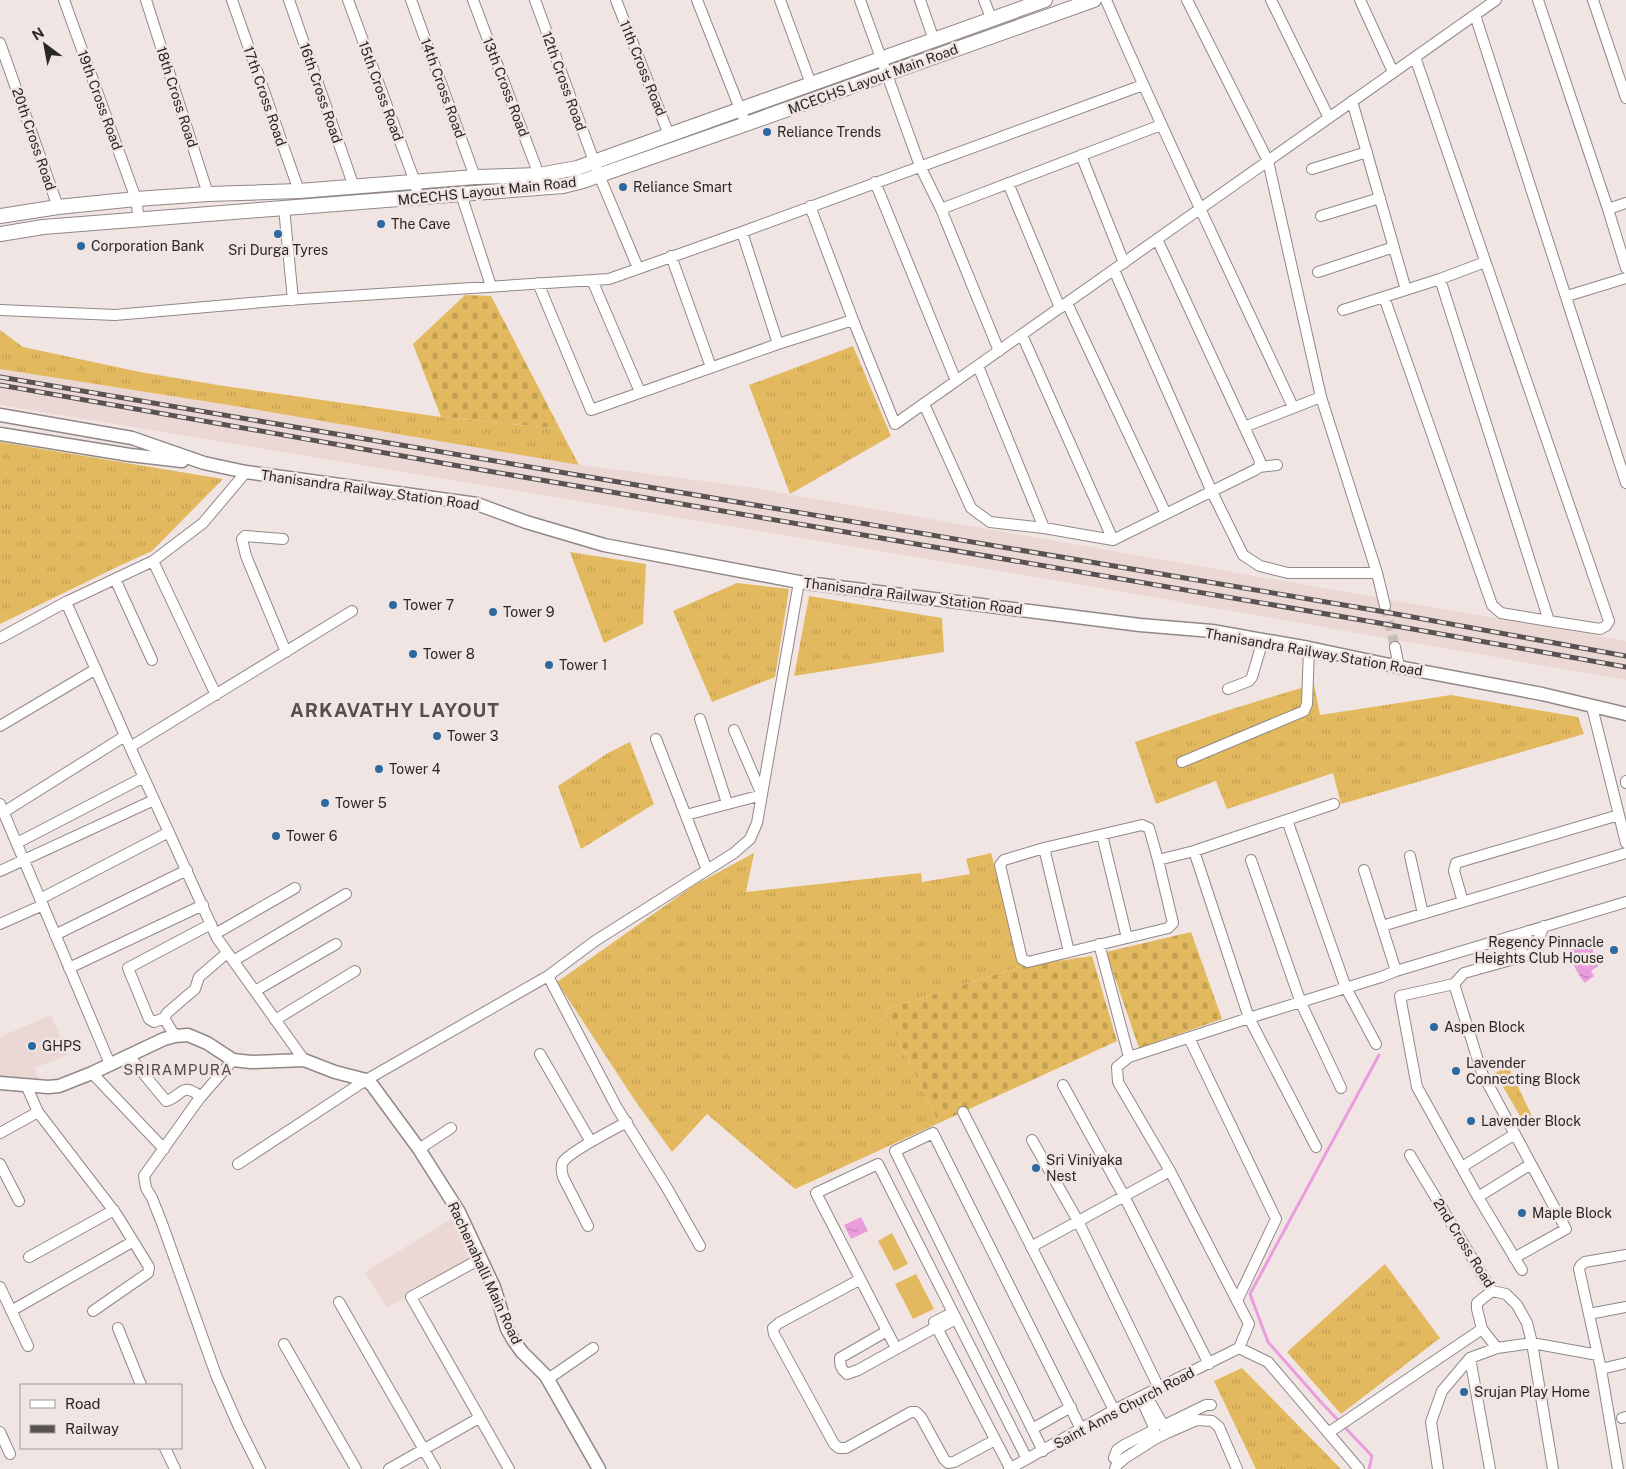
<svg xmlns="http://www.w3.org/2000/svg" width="1626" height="1469" font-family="'Public Sans',sans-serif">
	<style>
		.built { fill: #ebd7d4 }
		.grass { fill: url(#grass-tufts) }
		.cemetery { fill: url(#cemetery-stones) }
		.garden { fill: #e3b95f }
		.water { fill: url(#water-ripples) }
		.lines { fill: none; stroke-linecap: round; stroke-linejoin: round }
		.stream { stroke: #e99ddd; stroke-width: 3 }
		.minor-tunnel { stroke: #c8bfbd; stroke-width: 10; stroke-dasharray: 10 5; stroke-linecap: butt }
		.minor-casing { stroke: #918886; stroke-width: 12 }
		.tertiary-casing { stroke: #918886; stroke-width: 15 }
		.secondary-casing { stroke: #918886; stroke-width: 16 }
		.minor { stroke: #fff; stroke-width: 10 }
		.tertiary { stroke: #fff; stroke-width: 12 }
		.secondary { stroke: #fff; stroke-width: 14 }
		.rail-casing { stroke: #585352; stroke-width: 5 }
		.rail { stroke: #f0e5e3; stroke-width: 3; stroke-dasharray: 9; stroke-linecap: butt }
		.poi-dot { fill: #2c69a0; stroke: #f0e5e3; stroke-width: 2 }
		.labels { text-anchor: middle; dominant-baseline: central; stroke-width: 5; stroke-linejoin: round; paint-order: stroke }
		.street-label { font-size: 14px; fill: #2a2626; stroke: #f0e5e3 }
		.poi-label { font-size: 14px; fill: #2a2626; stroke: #f0e5e3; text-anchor: start }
		.neighbourhood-label { font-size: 15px; letter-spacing: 1px; fill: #564d4c; stroke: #f0e5e3 }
		.district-label { font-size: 19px; font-weight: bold; letter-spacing: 1px; fill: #564d4c; stroke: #f0e5e3 }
	</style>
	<defs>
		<pattern id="grass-tufts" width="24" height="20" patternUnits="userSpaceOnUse" patternTransform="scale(1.25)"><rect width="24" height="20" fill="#e3b95f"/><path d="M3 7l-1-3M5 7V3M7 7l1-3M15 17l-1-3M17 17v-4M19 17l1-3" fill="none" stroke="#c39f52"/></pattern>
		<pattern id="cemetery-stones" width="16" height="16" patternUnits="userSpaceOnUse" patternTransform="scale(1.25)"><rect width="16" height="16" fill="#e3b95f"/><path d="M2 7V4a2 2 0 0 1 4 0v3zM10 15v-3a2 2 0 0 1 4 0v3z" fill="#c39f52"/></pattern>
		<pattern id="water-ripples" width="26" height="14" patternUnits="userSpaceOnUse" patternTransform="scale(1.25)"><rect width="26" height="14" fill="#e99ddd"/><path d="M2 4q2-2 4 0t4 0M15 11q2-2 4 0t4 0" fill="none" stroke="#bd80b3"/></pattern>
	</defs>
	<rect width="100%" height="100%" fill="#f0e5e3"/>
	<path class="built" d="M 0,369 L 235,406 L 579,465 L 742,486 L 1626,641 L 1626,680 L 1054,580 L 0,405 Z
		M 51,1015 L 68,1055 L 34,1068 L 40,1082 L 0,1076 L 0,1037 Z
		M 453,1218 L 470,1261 L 387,1308 L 365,1272 Z"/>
	<path class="grass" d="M 0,330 L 23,347 L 140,372 L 224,386 L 441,417 L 560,429 L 579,465 L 235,406 L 0,369 Z
		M 853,346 L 891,436 L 790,494 L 749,385 Z
		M 0,442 L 223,479 L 152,551 L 117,567 L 0,624 Z
		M 570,552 L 646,564 L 643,624 L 604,643 Z
		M 737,583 L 789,589 L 775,677 L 712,702 L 673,611 Z
		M 809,596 L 942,618 L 944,652 L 794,676 Z
		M 1314,684 L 1320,715 L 1451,695 L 1578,717 L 1584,734 L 1341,804 L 1333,773 L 1227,809 L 1216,781 L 1156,804 L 1135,742 L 1216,714 Z
		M 630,742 L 654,804 L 581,849 L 558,786 L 608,753 Z
		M 754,853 L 746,892 L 921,873 L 922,882 L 970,874 L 966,859 L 991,853 L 1022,966 L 884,1010 L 939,1123 L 795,1189 L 707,1114 L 672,1152 L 636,1102 L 557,982 L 693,886 Z
		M 1508,1066 L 1532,1116 L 1523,1121 L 1495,1073 Z
		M 1385,1264 L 1440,1338 L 1341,1414 L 1287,1352 Z
		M 1242,1368 L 1341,1469 L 1256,1469 L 1214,1381 Z"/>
	<path class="cemetery" d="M 465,295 L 491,296 L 560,429 L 441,417 L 413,344 Z
		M 1191,932 L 1222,1019 L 1139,1048 L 1106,952 Z
		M 1092,956 L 1117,1041 L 939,1123 L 884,1010 L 1022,966 Z"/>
	<path class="garden" d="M 892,1233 L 908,1264 L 894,1271 L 878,1241 Z
		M 916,1274 L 934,1309 L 913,1319 L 895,1284 Z"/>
	<path class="water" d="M 1581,940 L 1581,945 L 1591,945 L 1598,966 L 1591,971 L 1594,976 L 1585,983 C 1574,970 1570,958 1570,941 Z
		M 861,1217 L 868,1231 L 851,1239 L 844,1225 Z"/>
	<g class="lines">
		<path class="stream" d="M 1369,1469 L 1372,1456 L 1320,1401 L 1268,1342 L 1250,1294 L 1379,1055"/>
		<path class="minor-tunnel" d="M 1385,606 L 1395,647"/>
		<g class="minor-casing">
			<path id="minor" d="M 64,0 L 136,199 L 139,220
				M 146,0 L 208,194
				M 232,0 L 299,191
				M 289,0 L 354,187
				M 348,0 L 415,182 L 418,198
				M 411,0 L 475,177
				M 473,0 L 539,175
				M 535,0 L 599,175 L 638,268
				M 616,0 L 669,135
				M 697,0 L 746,124
				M 780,0 L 811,84
				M 860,0 L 920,166 L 941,209 L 999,351
				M 920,0 L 934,40
				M 984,0 L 992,20
				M 1106,0 C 1165,137 1230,272 1293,407
				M 1187,0 L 1268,161 L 1321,397 L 1377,573 L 1385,606
				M 1271,0 L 1329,118
				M 1360,0 L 1393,72
				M 1538,0 L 1608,209 L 1626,268
				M 1593,0 L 1626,98
				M 1475,15 L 1626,483
				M 0,43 L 58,207
				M 1415,57 L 1609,621 L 1606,626 L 1600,629 L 1549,621 L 1440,279
				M 1352,101 L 1406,290
				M 1081,155 L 1124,263
				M 1312,169 L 1367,152
				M 875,182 L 956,381
				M 1008,183 L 1060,308
				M 461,194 L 491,286
				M 810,206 L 853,320 L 895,424 L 1496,0
				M 284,208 L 293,300
				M 941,209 L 1161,125
				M 1608,209 L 1626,203
				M 1321,216 L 1380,198
				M 742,232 L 778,344
				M 671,256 L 711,367
				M 1114,270 L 1212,492 L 1243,555 L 1260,566 L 1288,573 L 1377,573
				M 1318,272 L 1394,247
				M 592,280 L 640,392
				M 538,283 L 591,410 L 778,344 L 853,320
				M 1567,296 L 1626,278
				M 1384,297 L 1492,605 L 1501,613 L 1549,621
				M 1067,303 L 1166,514
				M 0,310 L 115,315 L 286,300 L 609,279 L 742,232 L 1143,85
				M 1343,310 L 1440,279 L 1485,262
				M 1022,335 L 1113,540
				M 978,366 L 1044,528
				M 924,404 L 971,508 L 990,522 L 1044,528 L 1113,540 L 1255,470 L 1259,467 L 1260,461 L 1157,239
				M 1244,427 L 1321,397
				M 1259,467 L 1277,465
				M 246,472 L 203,523 L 153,561 L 66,602 L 130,747 L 217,938 L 304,1060
				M 283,539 L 245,536 L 242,539 L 246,556 L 286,652
				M 153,561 L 216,695
				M 115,579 L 152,660
				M 0,638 L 66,602
				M 1395,647 L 1399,667
				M 1228,689 L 1249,681 L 1252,677 L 1263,640
				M 1592,707 L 1626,843
				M 700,719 L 727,803
				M 0,726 L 96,669
				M 656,739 L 707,870
				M 130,747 L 352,611
				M 1182,762 L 1304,711 L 1307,704 L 1309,648
				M 1626,781 L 1626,783
				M 0,804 L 110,1064
				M 4,812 L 125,736
				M 686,815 L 762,795 L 734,730
				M 1287,820 L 1346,988 L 1376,1044
				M 1142,825 L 1149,828 L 1158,860 L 1173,923 L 1168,928 L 1028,962 L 1022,959 L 1000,865 L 1004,860 L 1044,848 Z
				M 1102,835 L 1127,938
				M 17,843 L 144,777
				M 1044,848 L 1069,952
				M 1194,851 L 1249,1018 L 1316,1147
				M 1410,856 L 1423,914
				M 1158,860 L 1194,851 L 1334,804
				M 1251,860 L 1301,1003 L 1341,1088
				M 1364,870 L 1396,971
				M 0,871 L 154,800
				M 40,899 L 169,832
				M 1463,902 L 1454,871 L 1456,863 L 1619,815
				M 0,924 L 43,905
				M 1382,926 L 1626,853
				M 215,934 L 295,888
				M 55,935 L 187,870
				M 1099,944 L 1129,1057
				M 1523,957 L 1521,950 L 1528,931
				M 233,961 L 346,894
				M 69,968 L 203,905
				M 548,976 L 617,1108 L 667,1188 L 700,1246
				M 1454,984 L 1482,1073 L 1566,1229 L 1514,1258
				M 255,991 L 336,944
				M 164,1018 L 167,1013 L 195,989 L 199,977 L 227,953
				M 275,1020 L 355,971
				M 175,1036 L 164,1018 L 154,1022 L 149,1019 L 128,968 L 211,924
				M 1189,1038 L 1276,1219 L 1237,1301
				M 540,1054 L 591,1142
				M 129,1056 L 166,1101 C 183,1096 181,1081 201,1097
				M 233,1060 L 199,1099 L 144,1176 L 146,1188 L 152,1198 L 163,1226 L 216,1375 L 238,1425 L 260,1469
				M 92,1073 L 164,1149
				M 26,1085 L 38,1112 L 117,1215 L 149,1267 L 148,1273 L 93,1311
				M 1063,1085 L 1124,1196 L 1209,1364
				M 963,1112 L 1114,1410
				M 0,1133 L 38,1112
				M 1032,1140 L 1078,1221 L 1159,1388
				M 419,1149 L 451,1128
				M 1410,1155 L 1492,1291 L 1506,1294 L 1517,1305 L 1527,1323 L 1532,1343 L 1553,1469
				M 0,1164 L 19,1201
				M 238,1164 L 366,1080 L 548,976 L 595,941 L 734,853 L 750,839 L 757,823 L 799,582
				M 1462,1167 L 1515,1134
				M 1478,1197 L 1531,1164
				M 588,1226 L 563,1177 C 562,1172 560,1167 563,1162 C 569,1152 614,1129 627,1122
				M 1031,1247 L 1170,1171
				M 29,1257 L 114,1210
				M 480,1259 L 411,1297 L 509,1469
				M 1522,1270 L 1478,1197 L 1417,1087 L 1400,996 L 1454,984 L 1464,973 L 1532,954 L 1544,926
				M 859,1280 L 779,1323 L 773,1328 L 774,1334 L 834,1444 L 839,1448 L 846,1448 L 911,1412 L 916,1412 L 921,1417 L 944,1459 L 948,1463 L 954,1462 L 995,1440
				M 0,1287 L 28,1346
				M 339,1302 L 435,1469
				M 11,1311 L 132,1242
				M 952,1313 L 934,1322 L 1010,1468
				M 1589,1314 L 1626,1307
				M 118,1328 L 141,1385
				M 937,1329 L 956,1319
				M 1482,1329 L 1497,1348
				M 887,1331 L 816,1193 L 878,1164 L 1027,1459
				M 284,1344 L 356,1469
				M 896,1348 L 887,1331 L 840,1358 C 840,1366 841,1369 847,1374 L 858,1370 L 936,1327
				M 1239,1348 L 1249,1324 L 1170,1171 L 1118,1082 L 1117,1067 L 1129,1057 L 1249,1018 L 1381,977 L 1396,971 L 1626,902
				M 1239,1348 L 1268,1362 L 1359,1469
				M 1470,1358 L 1490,1469
				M 1601,1369 L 1626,1363
				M 548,1379 L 593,1348
				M 1146,1395 L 1166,1430
				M 1140,1397 L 1153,1425 L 1155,1435
				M 1622,1418 L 1626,1417
				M 1163,1426 L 1206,1405 L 1211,1405
				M 1032,1429 L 1071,1407
				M 0,1432 L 10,1454
				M 1328,1433 L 1482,1329 L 1477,1309 L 1477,1303 L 1492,1291
				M 165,1448 L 175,1469
				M 1043,1451 L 895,1151 L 933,1133 L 1081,1429
				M 1114,1458 L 1117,1450 L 1126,1444 L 1154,1430
				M 389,1469 L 479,1418
				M 1009,1469 L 1114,1410 L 1239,1348
				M 1115,1469 L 1116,1466 L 1125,1458 L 1155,1439 L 1167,1433 L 1197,1420 L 1212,1421 L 1219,1427 L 1237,1469
				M 1438,1469 L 1431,1422 L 1442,1391 L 1470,1358 L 1497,1348 L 1532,1343 L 1598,1355
				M 1618,1469 L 1601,1369 L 1579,1269 L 1581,1265 L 1585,1262 L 1626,1255"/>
		</g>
		<g class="tertiary-casing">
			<path id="tertiary" d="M 0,415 L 132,438 L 204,463 L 246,472 L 477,504 L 526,522 L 604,545 L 799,582 L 1140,625 L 1212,631 L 1309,648 L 1399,667 L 1542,694 L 1626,714
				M 0,434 L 130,455 L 182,461
				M 0,1083 L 48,1087 L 59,1086 L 92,1073 L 164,1039 L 175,1036 L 188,1035 L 207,1043 L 233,1060 L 251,1062 L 304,1060 L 335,1072 L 366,1080 L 372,1085 L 419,1149 L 459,1212 L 494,1287 L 507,1329 L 514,1341 L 522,1352 L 546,1376 L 599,1469"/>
		</g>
		<g class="secondary-casing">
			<path id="secondary" d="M 0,216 L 58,207 L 136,199 L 208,194 L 299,191 L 475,177 L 539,175 L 577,168 L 1045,0
				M 0,234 L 43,227 L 563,186 L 583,181 L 746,124 L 1094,0"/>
		</g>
		<use href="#minor" class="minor"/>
		<use href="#tertiary" class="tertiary"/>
		<use href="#secondary" class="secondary"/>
		<g class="rail-casing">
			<path id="rail" d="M 0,377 L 1385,612 L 1626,656
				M 0,385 L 459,466 L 1379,623 L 1626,667"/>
		</g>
		<use href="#rail" class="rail"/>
	</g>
	<g class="poi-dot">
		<circle cx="767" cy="132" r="5"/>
		<circle cx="623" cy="187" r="5"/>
		<circle cx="381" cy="224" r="5"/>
		<circle cx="278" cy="234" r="5"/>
		<circle cx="81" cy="246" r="5"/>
		<circle cx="393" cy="605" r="5"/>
		<circle cx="493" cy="612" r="5"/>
		<circle cx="413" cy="654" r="5"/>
		<circle cx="549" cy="665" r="5"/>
		<circle cx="437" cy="736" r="5"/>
		<circle cx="379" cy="769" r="5"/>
		<circle cx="325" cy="803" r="5"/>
		<circle cx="276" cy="836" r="5"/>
		<circle cx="1614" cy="950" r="5"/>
		<circle cx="1434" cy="1027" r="5"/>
		<circle cx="32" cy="1046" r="5"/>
		<circle cx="1456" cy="1071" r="5"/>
		<circle cx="1471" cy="1121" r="5"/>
		<circle cx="1036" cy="1168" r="5"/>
		<circle cx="1522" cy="1213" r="5"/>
		<circle cx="1464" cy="1392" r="5"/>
	</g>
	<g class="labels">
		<g class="street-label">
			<text transform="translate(643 68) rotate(68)">11th Cross Road</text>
			<text transform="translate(873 79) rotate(-20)">MCECHS Layout Main Road</text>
			<text transform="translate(564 81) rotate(70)">12th Cross Road</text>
			<text transform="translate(506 87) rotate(69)">13th Cross Road</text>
			<text transform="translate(443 88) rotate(70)">14th Cross Road</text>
			<text transform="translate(381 91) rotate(70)">15th Cross Road</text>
			<text transform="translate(321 93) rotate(71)">16th Cross Road</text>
			<text transform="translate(265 96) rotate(71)">17th Cross Road</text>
			<text transform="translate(177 97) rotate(72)">18th Cross Road</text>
			<text transform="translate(100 100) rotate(70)">19th Cross Road</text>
			<text transform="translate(34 139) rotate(71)">20th Cross Road</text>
			<text transform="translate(487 191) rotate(-6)">MCECHS Layout Main Road</text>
			<text transform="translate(370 490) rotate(8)">Thanisandra Railway Station Road</text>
			<text transform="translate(913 596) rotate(7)">Thanisandra Railway Station Road</text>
			<text transform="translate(1314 652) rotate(10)">Thanisandra Railway Station Road</text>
			<text transform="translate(1464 1243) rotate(58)">2nd Cross Road</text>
			<text transform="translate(485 1273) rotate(65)">Rachenahalli Main Road</text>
			<text transform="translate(1124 1408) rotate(-28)">Saint Anns Church Road</text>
		</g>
		<g class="poi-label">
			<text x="777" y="132">Reliance Trends</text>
			<text x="633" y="187">Reliance Smart</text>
			<text x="391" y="224">The Cave</text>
			<text x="91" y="246">Corporation Bank</text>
			<text x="278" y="250" text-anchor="middle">Sri Durga Tyres</text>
			<text x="403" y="605">Tower 7</text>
			<text x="503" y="612">Tower 9</text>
			<text x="423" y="654">Tower 8</text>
			<text x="559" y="665">Tower 1</text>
			<text x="447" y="736">Tower 3</text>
			<text x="389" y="769">Tower 4</text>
			<text x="335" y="803">Tower 5</text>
			<text x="286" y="836">Tower 6</text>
			<text x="1604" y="942" text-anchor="end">Regency Pinnacle<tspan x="1604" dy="16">Heights Club House</tspan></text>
			<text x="1444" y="1027">Aspen Block</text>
			<text x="42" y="1046">GHPS</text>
			<text x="1466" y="1063">Lavender<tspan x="1466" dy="16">Connecting Block</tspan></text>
			<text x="1481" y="1121">Lavender Block</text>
			<text x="1046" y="1160">Sri Viniyaka<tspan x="1046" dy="16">Nest</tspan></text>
			<text x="1532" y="1213">Maple Block</text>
			<text x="1474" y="1392">Srujan Play Home</text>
		</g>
		<g class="neighbourhood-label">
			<text x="178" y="1069">SRIRAMPURA</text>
		</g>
		<g class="district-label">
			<text x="395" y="710">ARKAVATHY LAYOUT</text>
		</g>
	</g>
	<rect x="20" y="1384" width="162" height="65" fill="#f0e5e3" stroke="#a19997"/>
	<rect x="30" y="1400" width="25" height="8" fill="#ffffff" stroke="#a19997"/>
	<text x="65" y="1409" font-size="15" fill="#2a2626">Road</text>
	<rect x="30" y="1425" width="25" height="8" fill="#585352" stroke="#a19997"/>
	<text x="65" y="1434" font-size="15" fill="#2a2626">Railway</text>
	<g transform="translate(45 45) rotate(328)" stroke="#f0e5e3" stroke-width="4" paint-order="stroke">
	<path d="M0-4L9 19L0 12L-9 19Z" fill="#2a2626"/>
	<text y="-8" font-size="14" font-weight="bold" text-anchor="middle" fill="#2a2626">N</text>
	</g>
</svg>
